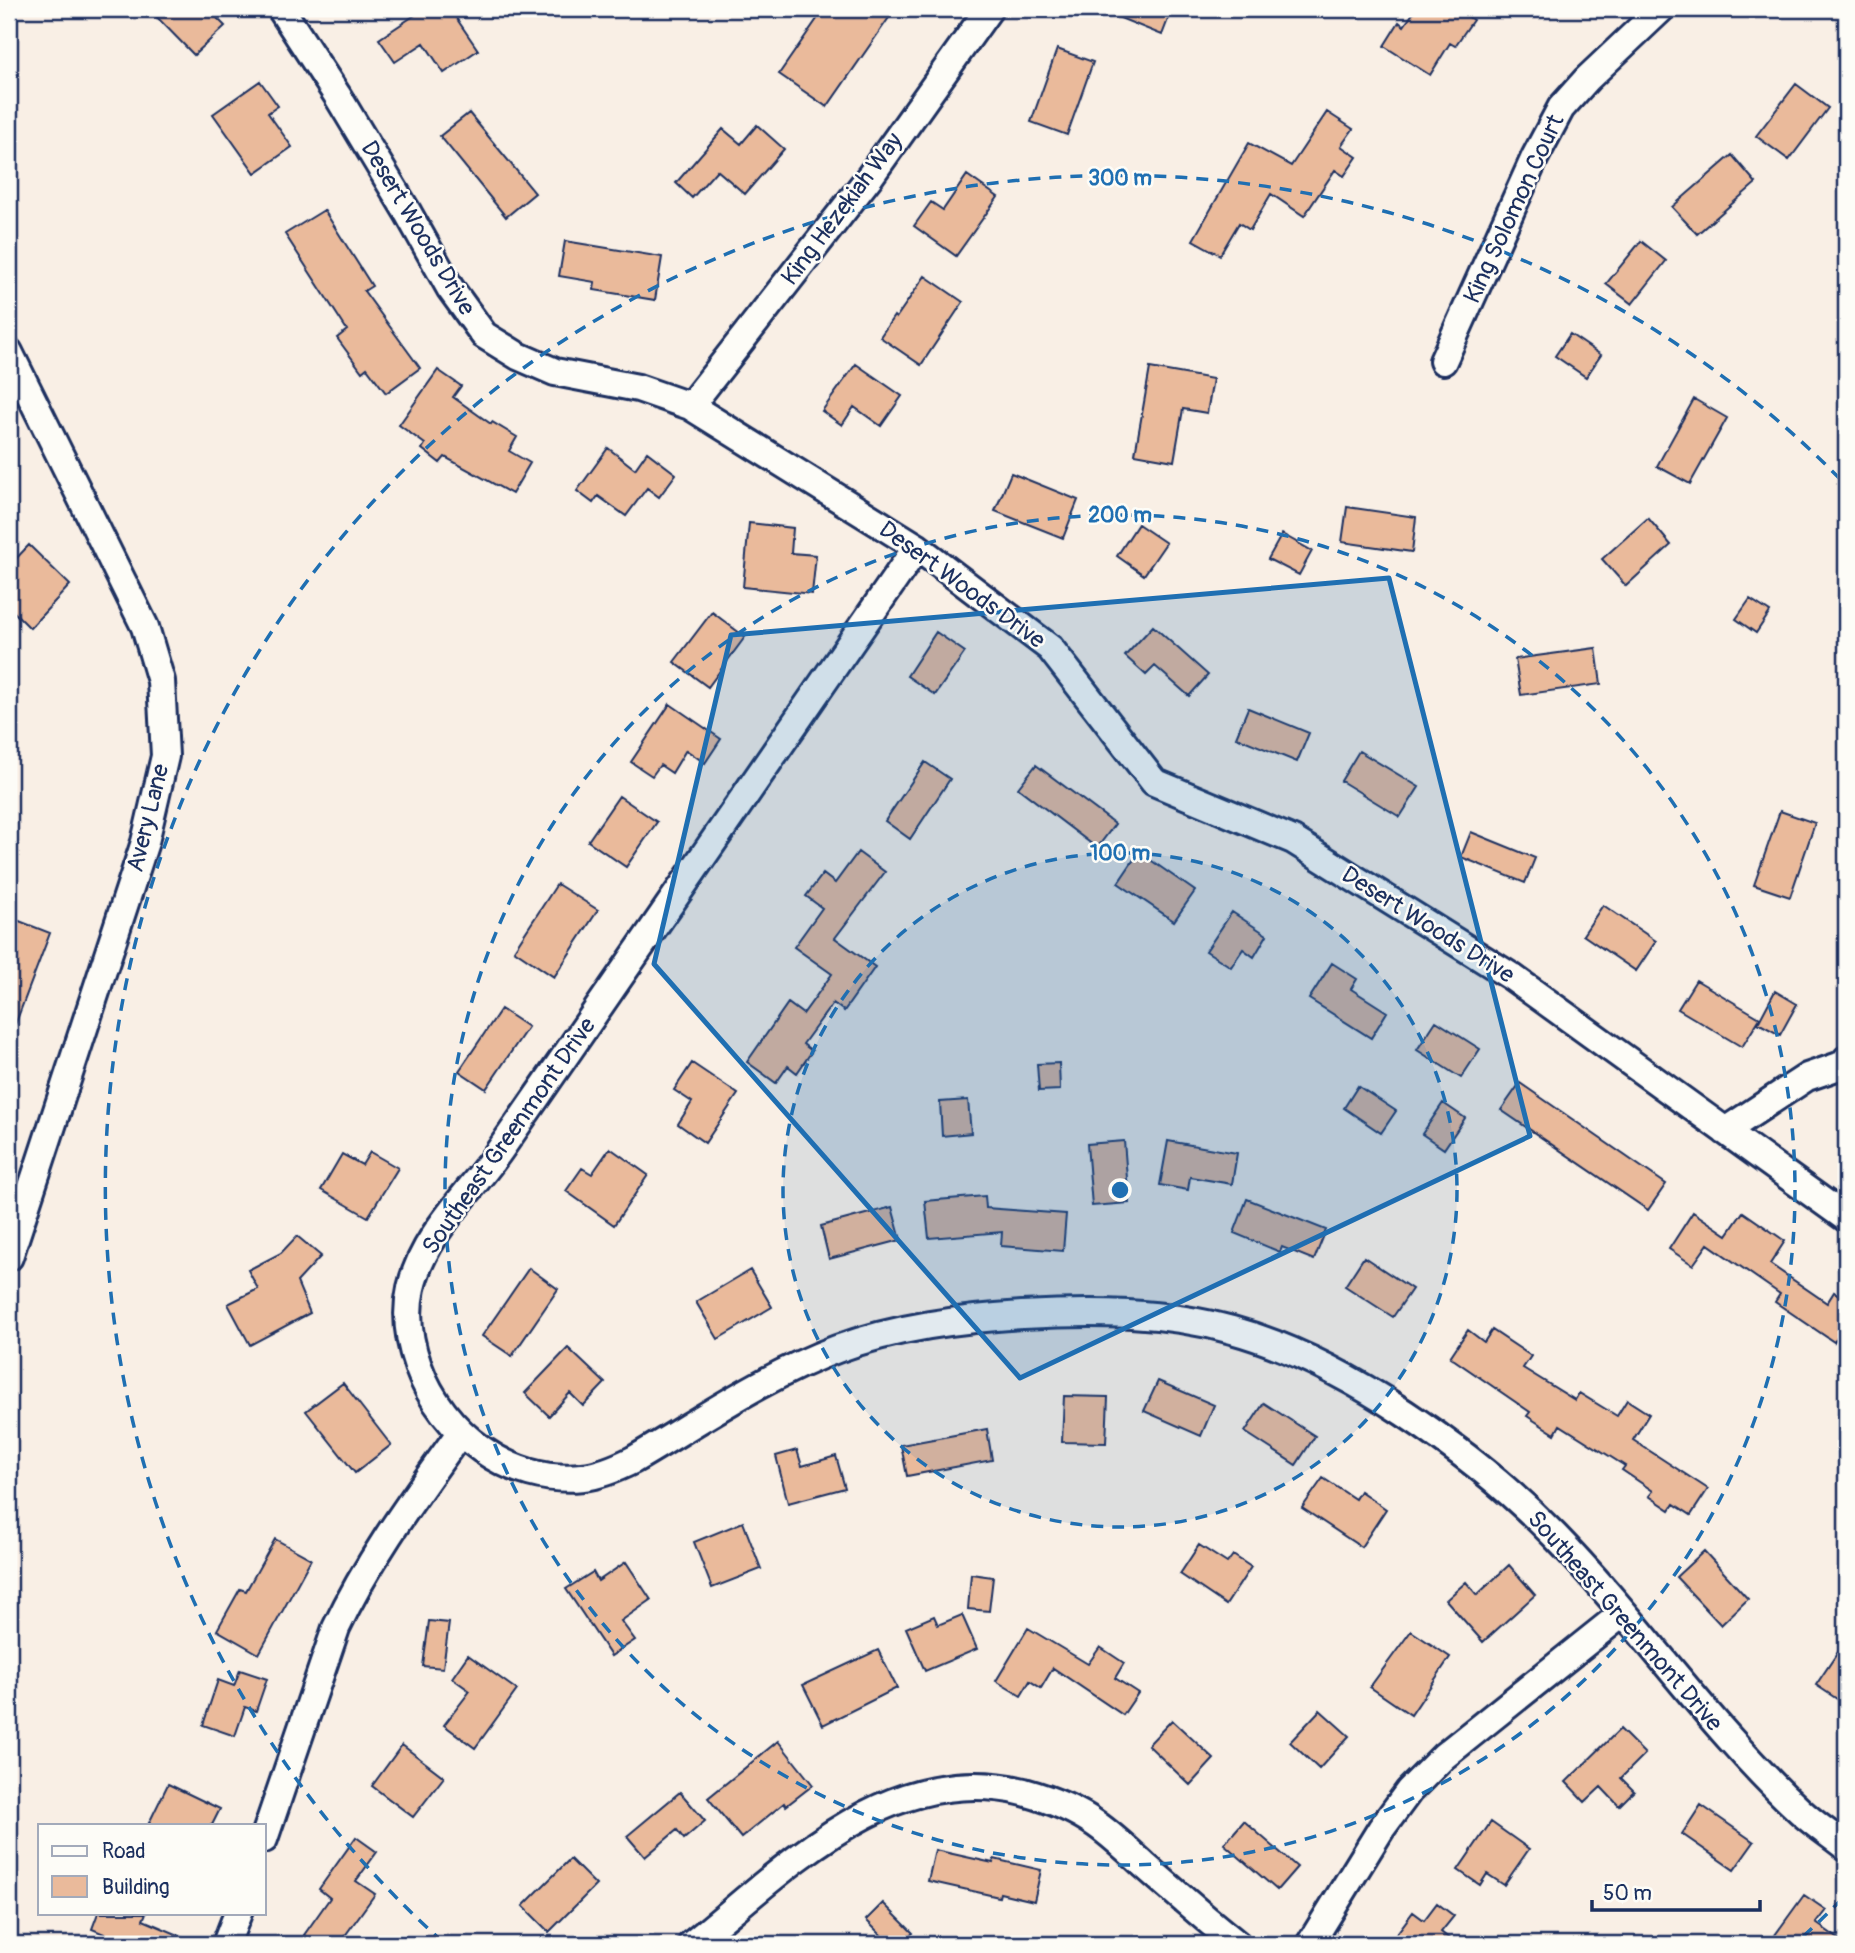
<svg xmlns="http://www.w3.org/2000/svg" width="1855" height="1953" font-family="Pangolin,sans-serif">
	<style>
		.building { fill: #eaba9b; stroke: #1b2f5e; stroke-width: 2 }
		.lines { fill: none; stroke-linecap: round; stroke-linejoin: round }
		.street-casing { stroke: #1b2f5e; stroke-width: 32 }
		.street { stroke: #fdfcf7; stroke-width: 26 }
		.marked { fill: #1f6fb2; fill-opacity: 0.2; stroke: #1f6fb2; stroke-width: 5; stroke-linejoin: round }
		.ring { fill: none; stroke: #1f6fb2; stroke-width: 3.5; stroke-dasharray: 12 9 }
		.labels { text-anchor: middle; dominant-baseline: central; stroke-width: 5; stroke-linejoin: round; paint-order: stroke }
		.street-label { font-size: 24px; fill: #1b2f5e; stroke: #fdfcf7 }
		.centre { fill: #1f6fb2; stroke: #fdfcf7; stroke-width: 3.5 }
		.ring-label { font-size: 21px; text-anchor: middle; font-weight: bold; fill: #1f6fb2; stroke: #fdfcf7; stroke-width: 5; stroke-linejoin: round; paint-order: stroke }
	</style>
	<rect width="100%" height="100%" fill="#f9efe5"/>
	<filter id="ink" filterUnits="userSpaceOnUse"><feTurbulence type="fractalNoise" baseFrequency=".0143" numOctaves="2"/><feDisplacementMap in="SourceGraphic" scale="14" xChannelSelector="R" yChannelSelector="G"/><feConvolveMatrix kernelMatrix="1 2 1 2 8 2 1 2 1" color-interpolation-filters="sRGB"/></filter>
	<g filter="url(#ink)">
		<path class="building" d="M 149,9 L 208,9 L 225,26 L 194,55 Z
			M 424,9 L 450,9 L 478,50 L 444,73 L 424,43 L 395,62 L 379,39 Z
			M 824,9 L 895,9 L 827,107 L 779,74 Z
			M 1098,9 L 1172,9 L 1162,35 Z
			M 1416,9 L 1457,9 L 1473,20 L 1455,46 L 1450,43 L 1430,75 L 1384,46 L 1399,22 L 1404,26 Z
			M 1057,49 L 1093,62 L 1067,135 L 1031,122 Z
			M 260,81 L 278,106 L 268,113 L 292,147 L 255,173 L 213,114 Z
			M 1796,84 L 1828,108 L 1789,160 L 1756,136 Z
			M 1327,112 L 1353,129 L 1341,146 L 1357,157 L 1344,176 L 1335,170 L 1304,216 L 1271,194 L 1250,230 L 1239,223 L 1220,255 L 1193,240 L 1249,143 L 1291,166 Z
			M 469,113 L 535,193 L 506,217 L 440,136 Z
			M 757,125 L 784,149 L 745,194 L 717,170 L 692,198 L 676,183 L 723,129 L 741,144 Z
			M 1732,155 L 1756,183 L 1697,234 L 1672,207 Z
			M 967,175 L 998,197 L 956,256 L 914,226 L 931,202 L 943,210 Z
			M 324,210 L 372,286 L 364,291 L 420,368 L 386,393 L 367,368 L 362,372 L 337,338 L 347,330 L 285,234 Z
			M 565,241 L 662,257 L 655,300 L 594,290 L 595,282 L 559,276 Z
			M 1641,241 L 1666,261 L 1632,304 L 1606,284 Z
			M 925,276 L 963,302 L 921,365 L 880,337 L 894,316 L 896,318 Z
			M 1570,334 L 1601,355 L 1586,377 L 1555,356 Z
			M 856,364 L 902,396 L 881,426 L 854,407 L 842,425 L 822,411 Z
			M 1150,368 L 1213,379 L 1207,413 L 1183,409 L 1174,461 L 1135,454 Z
			M 438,370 L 461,386 L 453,397 L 491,424 L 492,422 L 517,437 L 509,451 L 530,463 L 512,494 L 445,457 L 440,463 L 422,449 L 425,444 L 399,425 Z
			M 1694,399 L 1727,418 L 1690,484 L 1657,466 Z
			M 608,448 L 635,469 L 647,452 L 676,474 L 659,497 L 647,488 L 626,516 L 598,496 L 593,503 L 577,491 Z
			M 1011,473 L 1078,500 L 1063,538 L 995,511 Z
			M 1347,507 L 1416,517 L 1412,552 L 1342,542 Z
			M 1648,518 L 1671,545 L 1626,586 L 1602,559 Z
			M 749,523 L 793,528 L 791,553 L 816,555 L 812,594 L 743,587 Z
			M 1138,524 L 1166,543 L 1144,575 L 1117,556 Z
			M 1282,534 L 1312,551 L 1299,575 L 1268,559 Z
			M 29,545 L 70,585 L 30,628 L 9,607 L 9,566 Z
			M 1750,599 L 1770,612 L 1756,633 L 1736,619 Z
			M 712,612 L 745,637 L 708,687 L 674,662 Z
			M 1153,626 L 1208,675 L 1189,696 L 1155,666 L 1146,675 L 1125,656 Z
			M 936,632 L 965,652 L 935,695 L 907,676 Z
			M 1596,648 L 1601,684 L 1521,695 L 1515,659 Z
			M 670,704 L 721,739 L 705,763 L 686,750 L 672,773 L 660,765 L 652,776 L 631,762 Z
			M 1248,708 L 1309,733 L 1297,762 L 1236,737 Z
			M 1359,751 L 1419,787 L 1400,817 L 1341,781 Z
			M 925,762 L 950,779 L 910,839 L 885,821 Z
			M 1036,765 L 1115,824 L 1097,848 L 1018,788 Z
			M 619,796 L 657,822 L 626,867 L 588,841 Z
			M 1780,811 L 1815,823 L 1790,897 L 1754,885 Z
			M 1471,832 L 1535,858 L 1525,883 L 1461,857 Z
			M 858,852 L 885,872 L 835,938 L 875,967 L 844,1011 L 833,1003 L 803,1044 L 812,1051 L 797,1073 L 788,1066 L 776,1083 L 747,1062 L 788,1003 L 803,1014 L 832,974 L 794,947 L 822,908 L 806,896 L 823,874 L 835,883 Z
			M 1139,852 L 1195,891 L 1174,921 L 1118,883 Z
			M 557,884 L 598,910 L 554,977 L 514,950 Z
			M 1603,905 L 1656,941 L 1636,971 L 1583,935 Z
			M 1232,912 L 1267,935 L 1254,957 L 1243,949 L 1231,967 L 1206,951 Z
			M 9,917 L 50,933 L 10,1038 L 9,1038 Z
			M 1332,963 L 1357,979 L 1351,989 L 1387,1012 L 1371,1038 L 1309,999 Z
			M 1696,980 L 1760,1018 L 1742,1047 L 1678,1009 Z
			M 1775,991 L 1797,1004 L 1780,1035 L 1758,1023 Z
			M 501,1009 L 528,1027 L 486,1089 L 459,1071 Z
			M 1436,1021 L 1480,1049 L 1461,1078 L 1417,1050 Z
			M 692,1063 L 738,1094 L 705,1143 L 678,1124 L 692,1102 L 674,1090 Z
			M 1059,1063 L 1060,1090 L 1039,1091 L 1037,1064 Z
			M 1520,1083 L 1666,1184 L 1648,1210 L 1501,1110 Z
			M 1358,1086 L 1396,1111 L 1381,1133 L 1344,1108 Z
			M 968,1100 L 971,1133 L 942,1136 L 940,1102 Z
			M 1443,1103 L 1465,1118 L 1444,1149 L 1422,1134 Z
			M 1124,1141 L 1129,1203 L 1092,1206 L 1087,1144 Z
			M 1168,1141 L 1237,1153 L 1232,1184 L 1190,1177 L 1188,1190 L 1160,1185 Z
			M 610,1148 L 648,1175 L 614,1225 L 566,1191 L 582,1168 L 592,1174 Z
			M 370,1152 L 398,1168 L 368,1217 L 321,1190 L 342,1154 L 362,1165 Z
			M 985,1196 L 986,1208 L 1066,1214 L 1063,1251 L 1001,1246 L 1002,1232 L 929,1238 L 925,1201 Z
			M 1247,1199 L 1326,1230 L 1314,1260 L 1282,1247 L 1280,1252 L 1234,1233 Z
			M 892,1207 L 901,1240 L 829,1259 L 821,1226 Z
			M 1693,1212 L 1727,1235 L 1743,1212 L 1785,1241 L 1770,1264 L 1827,1303 L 1834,1292 L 1846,1300 L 1846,1324 L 1834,1342 L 1775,1302 L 1780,1294 L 1708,1244 L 1693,1265 L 1669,1249 Z
			M 297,1236 L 321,1256 L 297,1282 L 310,1313 L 250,1345 L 228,1304 L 258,1289 L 248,1270 L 281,1253 Z
			M 1364,1257 L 1412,1289 L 1393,1317 L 1345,1286 Z
			M 529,1268 L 558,1289 L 512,1356 L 482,1336 Z
			M 750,1270 L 772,1307 L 718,1339 L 696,1302 Z
			M 1468,1330 L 1484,1342 L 1492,1330 L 1531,1356 L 1523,1368 L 1575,1400 L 1579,1393 L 1617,1416 L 1627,1400 L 1649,1414 L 1633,1440 L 1708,1489 L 1691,1515 L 1674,1504 L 1670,1510 L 1649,1496 L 1653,1491 L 1622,1470 L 1625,1466 L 1560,1425 L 1555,1434 L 1527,1416 L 1530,1412 L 1450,1357 Z
			M 568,1348 L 605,1383 L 583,1406 L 570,1393 L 549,1416 L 525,1393 Z
			M 1158,1381 L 1214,1405 L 1201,1436 L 1144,1411 Z
			M 343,1383 L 391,1445 L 355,1473 L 306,1411 Z
			M 1064,1396 L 1108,1397 L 1106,1443 L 1062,1442 Z
			M 1264,1403 L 1315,1436 L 1296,1465 L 1245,1432 Z
			M 987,1429 L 992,1460 L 907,1476 L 901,1445 Z
			M 797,1450 L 802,1466 L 836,1456 L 845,1488 L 788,1503 L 776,1456 Z
			M 1323,1478 L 1355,1499 L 1360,1491 L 1386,1509 L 1361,1547 L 1302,1508 Z
			M 743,1522 L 761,1569 L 712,1588 L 694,1542 Z
			M 275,1539 L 311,1559 L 259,1654 L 217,1630 L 240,1589 L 246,1591 Z
			M 1199,1545 L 1227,1563 L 1233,1555 L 1251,1567 L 1226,1605 L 1180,1574 Z
			M 1704,1551 L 1748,1599 L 1721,1625 L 1676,1577 Z
			M 626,1562 L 651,1600 L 621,1621 L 635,1640 L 611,1656 L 566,1589 L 593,1572 L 598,1581 Z
			M 1509,1565 L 1535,1595 L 1483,1642 L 1446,1600 L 1466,1582 L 1477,1595 Z
			M 971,1574 L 993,1577 L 989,1611 L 968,1609 Z
			M 962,1615 L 977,1649 L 925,1671 L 906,1628 L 934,1616 L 938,1625 Z
			M 429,1621 L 449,1623 L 443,1668 L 423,1666 Z
			M 1028,1628 L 1088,1664 L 1100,1647 L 1124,1663 L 1115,1678 L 1138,1693 L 1123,1715 L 1053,1668 L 1041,1688 L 1030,1681 L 1021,1696 L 996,1681 Z
			M 1411,1631 L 1450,1657 L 1411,1715 L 1370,1687 Z
			M 1846,1640 L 1846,1705 L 1816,1685 Z
			M 878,1650 L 897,1688 L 823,1725 L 803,1685 Z
			M 468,1655 L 517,1690 L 475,1748 L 444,1725 L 470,1691 L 452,1678 Z
			M 240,1670 L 267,1679 L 256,1711 L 245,1707 L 235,1736 L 203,1725 L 218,1680 L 234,1686 Z
			M 1320,1710 L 1349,1736 L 1319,1769 L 1290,1742 Z
			M 1172,1720 L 1214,1759 L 1190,1785 L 1148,1745 Z
			M 1620,1729 L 1645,1754 L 1621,1778 L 1634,1791 L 1619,1806 L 1601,1787 L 1585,1802 L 1566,1782 Z
			M 778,1741 L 813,1785 L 786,1806 L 784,1803 L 741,1838 L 708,1798 Z
			M 402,1745 L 444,1777 L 413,1817 L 372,1786 Z
			M 168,1784 L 220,1809 L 212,1825 L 148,1825 Z
			M 680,1792 L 705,1821 L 684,1839 L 677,1830 L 645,1857 L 627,1836 Z
			M 1701,1805 L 1754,1842 L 1734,1870 L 1682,1834 Z
			M 1244,1821 L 1297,1867 L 1277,1890 L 1224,1844 Z
			M 1491,1822 L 1529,1849 L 1504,1885 L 1487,1874 L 1480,1885 L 1458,1870 Z
			M 356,1837 L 377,1852 L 356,1881 L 375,1894 L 339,1944 L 316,1944 L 304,1935 L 330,1898 L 319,1889 Z
			M 935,1850 L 993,1863 L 994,1859 L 1041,1870 L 1034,1901 L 1000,1893 L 999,1897 L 928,1881 Z
			M 570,1859 L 596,1885 L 549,1932 L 523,1906 Z
			M 1804,1895 L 1826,1910 L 1816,1923 L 1846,1944 L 1787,1944 L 1775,1935 Z
			M 883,1903 L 913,1933 L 902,1944 L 872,1944 L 881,1935 L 866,1920 Z
			M 1437,1903 L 1454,1916 L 1441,1932 L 1456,1944 L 1389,1944 L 1413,1912 L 1424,1920 Z
			M 98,1913 L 146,1913 L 143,1920 L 200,1944 L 128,1944 L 92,1929 Z"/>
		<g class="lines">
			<g class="street-casing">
				<path id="street" d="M 281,9 L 337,95 L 408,213 L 450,288 L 484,335 L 518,356 L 555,372 L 638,388 L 690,406 L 917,547 L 1050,648 L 1154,782 L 1293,840 L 1512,977 L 1846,1218
					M 9,352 L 145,627 L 161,681 L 165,756 L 145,842 L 9,1257
					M 1443,361 L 1535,157 L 1561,108 L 1587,79 L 1661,9
					M 690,406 L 871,175 L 989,9
					M 917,547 L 500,1150 C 470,1193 423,1235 411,1288 C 405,1314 409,1341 418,1366 C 442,1433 510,1485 583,1477 C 601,1475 617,1468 633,1460 C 700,1421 764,1376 837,1349 C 896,1327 960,1319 1022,1315 C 1092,1311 1164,1311 1232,1330 C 1342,1360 1474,1453 1554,1535 C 1640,1623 1709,1727 1800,1811 C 1814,1824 1831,1835 1846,1847
					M 1725,1131 L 1807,1077 L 1842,1065 L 1846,1060
					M 264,1839 L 336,1628 C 369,1558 415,1496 460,1433
					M 226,1944 L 238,1913
					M 692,1944 C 787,1868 889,1759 1024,1792 C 1049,1799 1075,1809 1096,1824 C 1113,1836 1129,1851 1144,1865 C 1175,1892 1205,1919 1237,1944
					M 1310,1944 L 1381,1829 L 1409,1791 L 1444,1756 L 1623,1613"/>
			</g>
			<use href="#street" class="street"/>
		</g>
	</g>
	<path class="marked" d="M 1389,578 L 1530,1136 L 1020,1378 L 654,964 L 731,635 Z"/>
	<circle cx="1120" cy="1190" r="337" fill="#1f6fb2" fill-opacity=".12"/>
	<g class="ring">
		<circle cx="1120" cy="1190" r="337"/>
		<circle cx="1120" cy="1190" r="675"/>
		<path d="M1842 1899A1012 1012 0 0 1 1797 1942M443 1942A1012 1012 0 1 1 1842 481"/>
	</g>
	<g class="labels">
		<g class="street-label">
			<text transform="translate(842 209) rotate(-53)">King Hezekiah Way</text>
			<text transform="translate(1514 209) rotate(-65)">King Solomon Court</text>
			<text transform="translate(418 228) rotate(59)">Desert Woods Drive</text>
			<text transform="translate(962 585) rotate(36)">Desert Woods Drive</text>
			<text transform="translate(148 818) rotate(-76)">Avery Lane</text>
			<text transform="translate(1428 925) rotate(32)">Desert Woods Drive</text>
			<text transform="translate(509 1136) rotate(-55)">Southeast Greenmont Drive</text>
			<text transform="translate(1625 1621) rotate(49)">Southeast Greenmont Drive</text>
		</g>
	</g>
	<circle cx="1120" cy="1190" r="10" class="centre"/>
	<g class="ring-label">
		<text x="1120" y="185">300 m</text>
		<text x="1120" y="522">200 m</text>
		<text x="1120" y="860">100 m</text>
	</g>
	<rect width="1855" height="1953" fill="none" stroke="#fdfcf7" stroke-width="35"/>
	<rect x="18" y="18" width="1820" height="1918" fill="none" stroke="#1b2f5e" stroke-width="2.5" filter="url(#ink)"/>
	<rect x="38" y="1824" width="228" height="91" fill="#fdfcf7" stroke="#a3aaba" stroke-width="2"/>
	<rect x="52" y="1846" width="35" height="10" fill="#fdfcf7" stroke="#a3aaba" stroke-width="2"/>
	<text x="102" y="1858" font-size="21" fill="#1b2f5e">Road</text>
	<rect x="52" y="1876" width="35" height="21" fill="#eaba9b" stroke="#a3aaba" stroke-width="2"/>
	<text x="102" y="1894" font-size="21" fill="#1b2f5e">Building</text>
	<path d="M1592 1900v10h168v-10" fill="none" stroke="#1b2f5e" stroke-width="3.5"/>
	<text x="1603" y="1900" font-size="21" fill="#1b2f5e" stroke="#fdfcf7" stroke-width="5" paint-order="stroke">50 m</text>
</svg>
